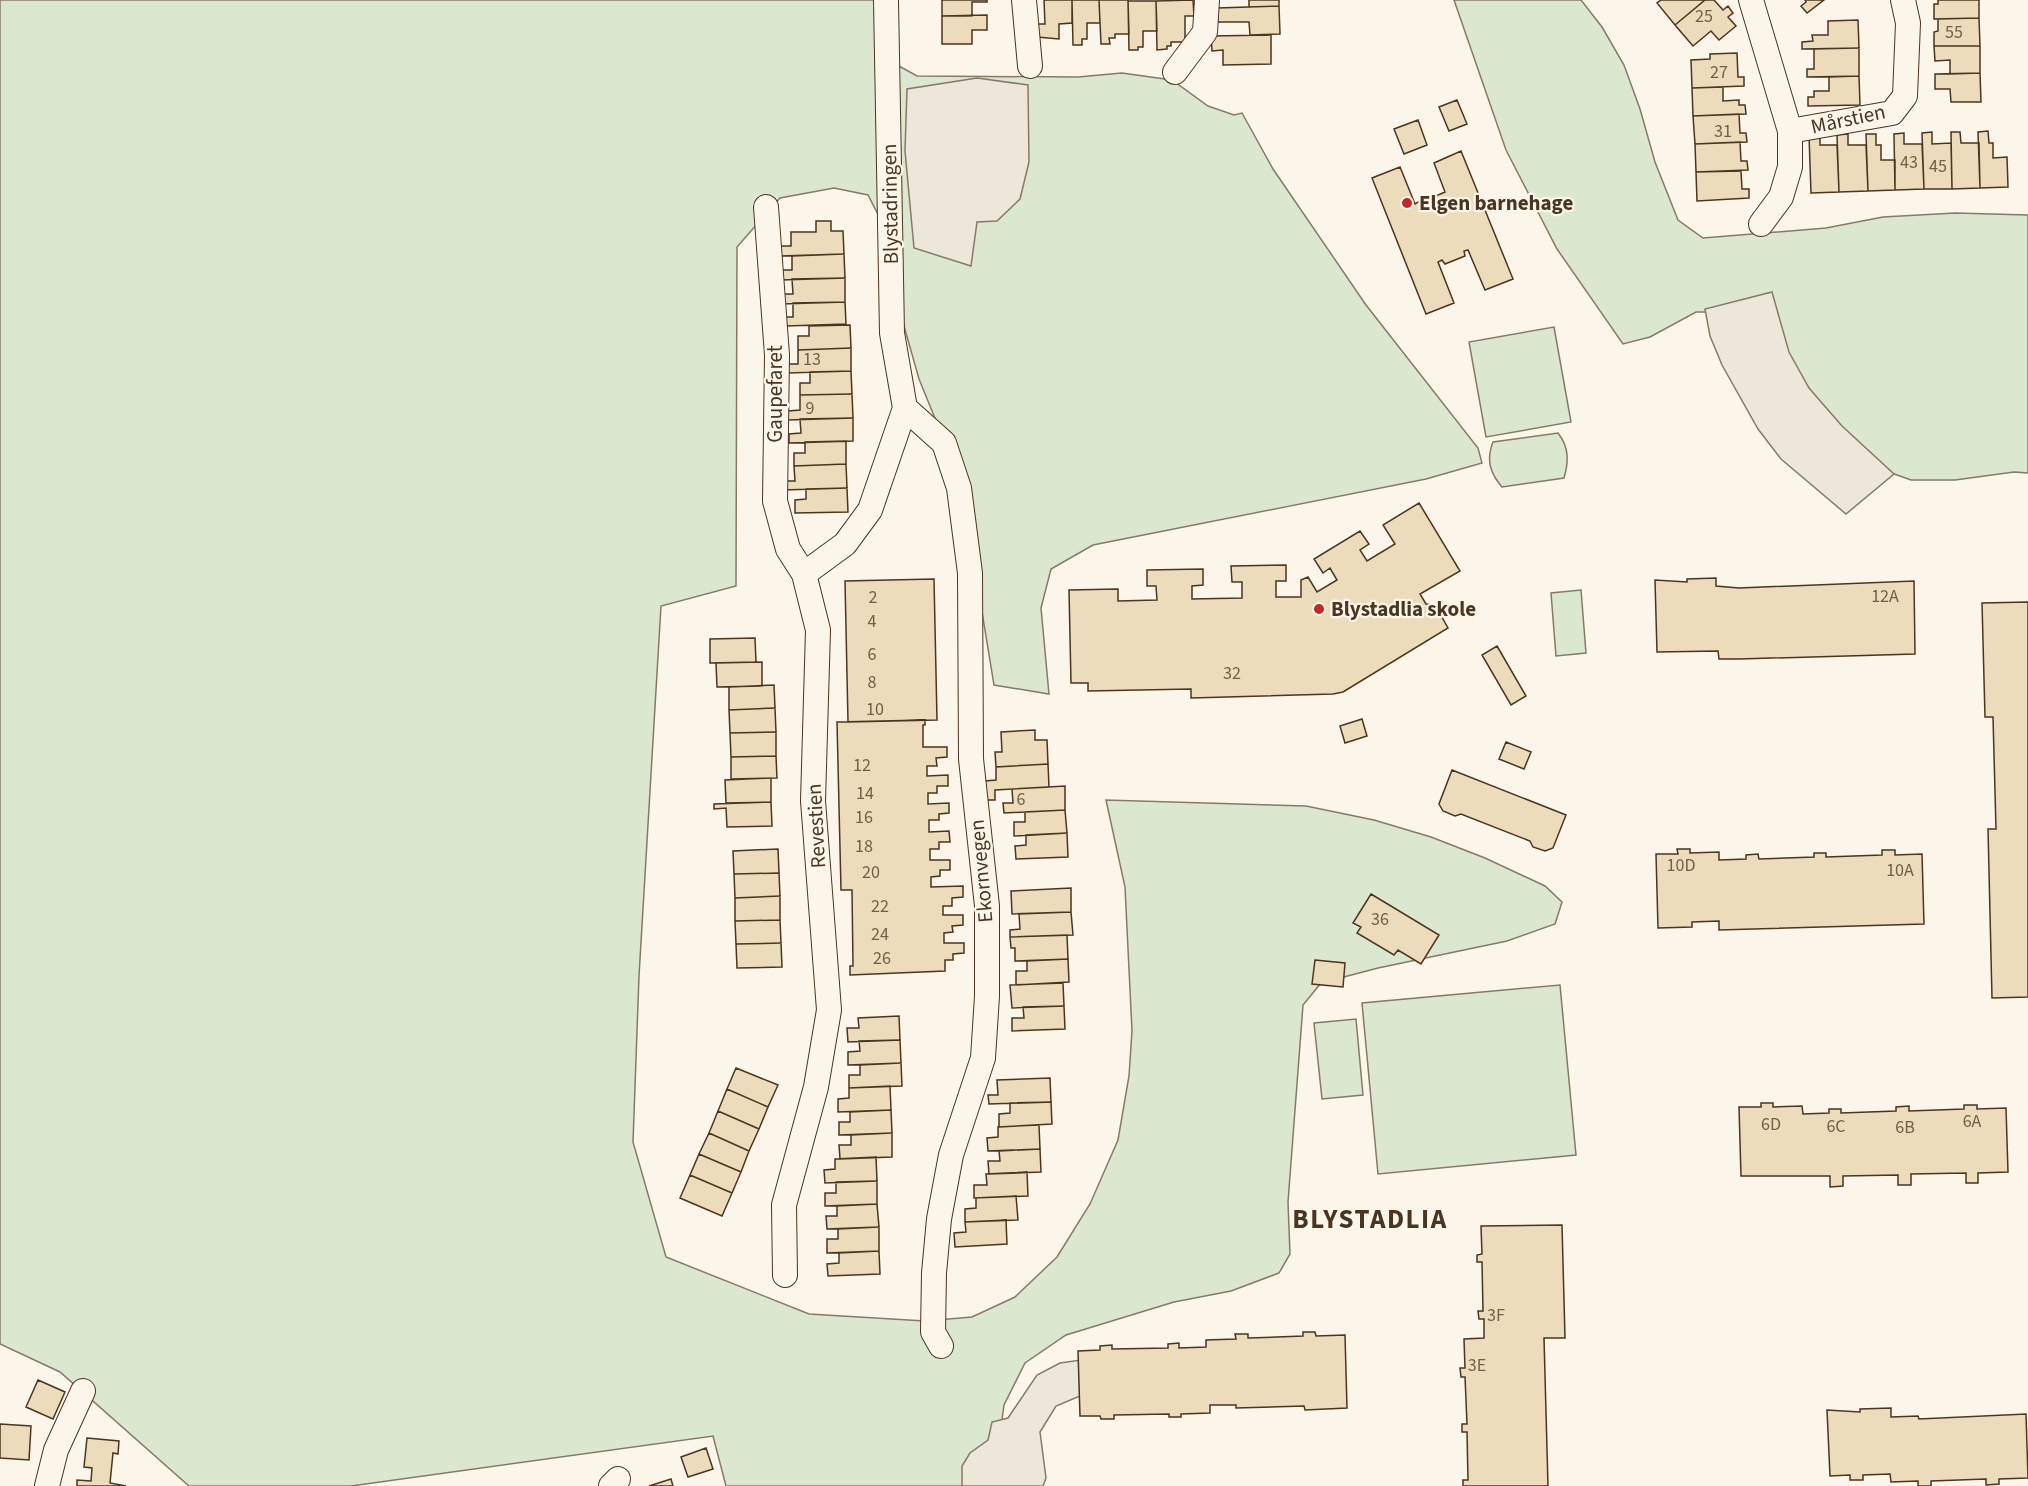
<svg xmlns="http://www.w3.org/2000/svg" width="2028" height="1486" font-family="'Source Sans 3',sans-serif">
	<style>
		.green { fill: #dce7d0; stroke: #887966; stroke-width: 1.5 }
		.parking { fill: #ede7d9; stroke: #887966; stroke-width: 1.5 }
		.building { fill: #ecdcbc; stroke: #4a3520; stroke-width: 1.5 }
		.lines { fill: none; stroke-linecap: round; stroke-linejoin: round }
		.street-casing { stroke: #4a3520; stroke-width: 26 }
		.street { stroke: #fbf6e9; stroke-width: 24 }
		.poi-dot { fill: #c62828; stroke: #fbf6e9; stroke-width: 2 }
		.labels { text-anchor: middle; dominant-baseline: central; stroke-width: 4.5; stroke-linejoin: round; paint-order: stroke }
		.number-label { font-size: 18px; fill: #725f47 }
		.street-label { font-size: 21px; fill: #4a3520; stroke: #fbf6e9 }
		.poi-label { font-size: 21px; font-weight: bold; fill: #4a3520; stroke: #fbf6e9; text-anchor: start }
		.district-label { font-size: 27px; font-weight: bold; letter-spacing: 1.5px; fill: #4a3520; stroke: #fbf6e9 }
	</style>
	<rect width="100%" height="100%" fill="#fbf6e9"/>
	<path class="green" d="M 0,0 L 877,0 L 888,60 L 917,76 L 1078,77 L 1122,73 L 1172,80 L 1208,106 L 1234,115 L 1242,113 L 1273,169 L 1366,305 L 1478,448 L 1482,463 L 1426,479 L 1093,545 L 1051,569 L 1041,608 L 1049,694 L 994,685 L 982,612 L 941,433 L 919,379 L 904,326 L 886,230 L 868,195 L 834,188 L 780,198 L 737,247 L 736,586 L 661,606 L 639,976 L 633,1142 L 666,1257 L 809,1314 L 925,1321 L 972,1317 L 1015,1297 L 1057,1257 L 1090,1204 L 1118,1140 L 1129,1076 L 1132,1031 L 1125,887 L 1106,800 L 1306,806 L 1374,820 L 1431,837 L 1485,858 L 1545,886 L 1562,902 L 1555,924 L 1507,941 L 1378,968 L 1321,983 L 1303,1005 L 1288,1202 L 1290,1254 L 1279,1273 L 1231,1291 L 1174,1302 L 1066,1335 L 1025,1363 L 1004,1405 L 996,1464 L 973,1486 L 726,1486 L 713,1436 L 351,1486 L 189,1486 L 60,1372 L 0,1344 Z
		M 1454,0 L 1581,0 L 1602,27 L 1624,65 L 1640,109 L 1655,162 L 1678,220 L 1703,238 L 1826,228 L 1883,217 L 1955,213 L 2028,215 L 2028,473 L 2014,472 L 1955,480 L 1911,480 L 1866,464 L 1728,312 L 1696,312 L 1650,337 L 1623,344 L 1557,249 L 1506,150 Z
		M 1554,327 L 1571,422 L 1486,437 L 1469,342 Z
		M 1558,433 C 1569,447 1569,461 1564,478 L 1502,487 C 1490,473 1486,460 1493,442 Z
		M 1581,590 L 1586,653 L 1556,656 L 1551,593 Z
		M 1560,985 L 1576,1155 L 1378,1174 L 1362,1003 Z
		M 1356,1019 L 1363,1095 L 1322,1099 L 1314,1023 Z"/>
	<path class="parking" d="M 977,78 L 1028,85 L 1029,162 L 1020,199 L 997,221 L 977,222 L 971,266 L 914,248 L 905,151 L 907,89 Z
		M 1772,292 L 1789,352 L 1809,388 L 1842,426 L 1894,474 L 1846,514 L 1781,459 L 1758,429 L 1722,365 L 1710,336 L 1705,309 Z
		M 1081,1360 L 1080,1396 L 1056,1406 L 1040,1432 L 1046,1478 L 1043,1486 L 962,1486 L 962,1466 L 970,1453 L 988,1440 L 992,1422 L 1008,1418 L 1037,1375 L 1060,1363 Z"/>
	<path class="building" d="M 942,0 L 987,0 L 987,2 L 972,2 L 972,16 L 942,16 Z
		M 1044,0 L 1072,0 L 1072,23 L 1059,24 L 1059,39 L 1037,37 L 1036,24 L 1045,24 Z
		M 1072,0 L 1099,0 L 1100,23 L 1087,23 L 1087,39 L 1082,39 L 1082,45 L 1073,45 Z
		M 1099,0 L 1128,0 L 1129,34 L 1115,34 L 1115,38 L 1109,38 L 1110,44 L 1101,44 Z
		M 1193,0 L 1194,16 L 1185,16 L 1185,42 L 1171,42 L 1171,46 L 1167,46 L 1167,49 L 1157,50 L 1156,1 Z
		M 1249,0 L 1279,0 L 1279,6 L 1249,7 Z
		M 1661,0 L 1705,0 L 1675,25 L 1657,3 Z
		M 1705,0 L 1714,0 L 1723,10 L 1728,6 L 1733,13 L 1728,17 L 1736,26 L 1719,40 L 1711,31 L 1693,46 L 1675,25 Z
		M 1805,0 L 1824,0 L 1807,13 L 1801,6 L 1806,2 Z
		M 1938,0 L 1979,0 L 1979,18 L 1934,19 L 1934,4 L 1938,4 Z
		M 1128,1 L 1156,1 L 1157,31 L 1143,31 L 1143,47 L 1138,47 L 1138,50 L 1129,50 Z
		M 1279,6 L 1280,34 L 1250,35 L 1249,22 L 1218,22 L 1217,8 Z
		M 987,15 L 987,30 L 972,30 L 972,44 L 942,44 L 942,16 Z
		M 1979,18 L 1980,46 L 1934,46 L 1934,32 L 1938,31 L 1938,19 Z
		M 1858,20 L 1859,48 L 1802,49 L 1802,42 L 1813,41 L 1812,35 L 1828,35 L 1828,21 Z
		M 1271,35 L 1271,64 L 1223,65 L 1223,50 L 1212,51 L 1211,36 Z
		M 1934,46 L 1980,46 L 1980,73 L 1950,74 L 1950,60 L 1935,61 Z
		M 1859,48 L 1859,76 L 1807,77 L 1807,69 L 1814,69 L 1814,49 Z
		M 1737,53 L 1738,77 L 1744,77 L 1744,86 L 1692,88 L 1691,60 L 1710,59 L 1710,54 Z
		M 1980,73 L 1981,102 L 1951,102 L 1950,89 L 1935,89 L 1935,74 Z
		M 1859,76 L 1860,105 L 1808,106 L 1808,97 L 1814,97 L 1814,91 L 1829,91 L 1829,77 Z
		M 1723,87 L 1723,101 L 1739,100 L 1739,105 L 1745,105 L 1746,114 L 1693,116 L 1692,88 Z
		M 1457,100 L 1467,124 L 1449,131 L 1439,107 Z
		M 1739,114 L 1740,133 L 1746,133 L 1747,142 L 1695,144 L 1693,116 Z
		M 1418,120 L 1427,145 L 1404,154 L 1394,129 Z
		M 1988,131 L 1989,143 L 1993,143 L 1993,158 L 2007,157 L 2008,187 L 1980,188 L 1978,132 Z
		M 1932,132 L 1932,144 L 1951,143 L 1952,189 L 1924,189 L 1922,133 Z
		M 1951,132 L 1960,132 L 1961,143 L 1979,143 L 1980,188 L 1952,189 Z
		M 1904,133 L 1904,144 L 1922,144 L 1924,189 L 1895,190 L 1894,134 Z
		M 1848,134 L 1848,145 L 1866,145 L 1868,191 L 1839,192 L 1837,135 Z
		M 1866,134 L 1876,134 L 1876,145 L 1881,145 L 1881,160 L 1895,160 L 1895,190 L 1868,191 Z
		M 1809,135 L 1820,135 L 1820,145 L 1837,145 L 1839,192 L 1811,193 Z
		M 1740,142 L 1741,161 L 1747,161 L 1748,170 L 1696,172 L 1695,144 Z
		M 1461,151 L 1513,279 L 1485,290 L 1468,250 L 1464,251 L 1465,256 L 1445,264 L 1442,260 L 1438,262 L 1454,303 L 1426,314 L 1372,178 L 1400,167 L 1415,204 L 1432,194 L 1436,196 L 1445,192 L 1434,163 Z
		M 1741,171 L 1742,189 L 1749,189 L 1749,198 L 1697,201 L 1696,172 Z
		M 816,221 L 831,221 L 831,231 L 843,231 L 844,254 L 780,256 L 780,246 L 791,246 L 791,232 L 816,232 Z
		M 844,254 L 845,278 L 781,280 L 781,270 L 792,270 L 792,256 Z
		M 845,278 L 845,302 L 781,304 L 781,294 L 793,294 L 792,279 Z
		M 845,302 L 846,324 L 786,326 L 786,317 L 793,317 L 793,303 Z
		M 850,325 L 851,348 L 798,350 L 798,336 L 809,336 L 809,326 Z
		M 851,348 L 851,371 L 788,373 L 788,364 L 798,364 L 798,350 Z
		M 851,371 L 852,394 L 800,395 L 800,383 L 810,383 L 810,372 Z
		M 852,394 L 853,418 L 788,420 L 788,411 L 800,410 L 800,395 Z
		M 853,418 L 853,441 L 789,443 L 789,434 L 801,433 L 800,419 Z
		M 846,441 L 846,464 L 794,466 L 794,453 L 805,453 L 805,442 Z
		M 846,464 L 847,488 L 783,490 L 783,481 L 795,481 L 794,466 Z
		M 847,488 L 848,512 L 795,513 L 795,500 L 806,499 L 806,489 Z
		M 1419,503 L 1460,571 L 1420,594 L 1426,604 L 1435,605 L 1448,628 L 1343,692 L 1333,694 L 1191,698 L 1191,689 L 1088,691 L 1088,683 L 1071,683 L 1069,590 L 1118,589 L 1118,601 L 1157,600 L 1156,586 L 1147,586 L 1147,570 L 1203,569 L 1203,585 L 1192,586 L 1192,599 L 1242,598 L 1242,582 L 1232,582 L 1231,566 L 1286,565 L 1286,581 L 1276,581 L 1276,597 L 1301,597 L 1301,580 L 1308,577 L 1317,592 L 1337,580 L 1330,568 L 1323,573 L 1314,559 L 1360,531 L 1369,544 L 1360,550 L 1367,561 L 1395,544 L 1383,525 Z
		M 1716,578 L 1716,586 L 1739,588 L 1914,581 L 1915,654 L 1739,659 L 1719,659 L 1718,651 L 1657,652 L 1655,580 L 1687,582 L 1687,579 Z
		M 934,579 L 937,720 L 848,722 L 845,581 Z
		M 2028,602 L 2028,997 L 1992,998 L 1988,829 L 1996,829 L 1993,717 L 1985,717 L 1982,603 Z
		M 755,638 L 756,662 L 710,663 L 710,639 Z
		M 1497,646 L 1526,696 L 1511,705 L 1482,655 Z
		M 762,662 L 762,686 L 717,687 L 716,663 Z
		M 774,685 L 775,708 L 729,710 L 729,687 Z
		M 775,708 L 776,732 L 730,733 L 729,710 Z
		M 1362,719 L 1367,736 L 1345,743 L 1340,726 Z
		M 925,720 L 925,725 L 923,725 L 923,747 L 947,747 L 947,757 L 936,758 L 937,766 L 927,766 L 927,776 L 948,775 L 948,786 L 937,786 L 937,793 L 928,793 L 928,804 L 949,803 L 949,813 L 939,814 L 939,820 L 929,820 L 929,832 L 949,831 L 950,842 L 939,842 L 939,849 L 930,849 L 930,860 L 950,860 L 950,870 L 940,870 L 940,876 L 931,877 L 931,887 L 963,886 L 963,897 L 952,898 L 952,906 L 943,906 L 943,915 L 963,915 L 963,925 L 952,926 L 953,932 L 944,933 L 944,943 L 964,943 L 964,953 L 953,954 L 953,960 L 945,960 L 945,971 L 850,975 L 850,966 L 853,966 L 852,890 L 841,890 L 837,722 Z
		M 1035,730 L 1035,740 L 1047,740 L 1048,764 L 996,767 L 995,752 L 1002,752 L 1001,732 Z
		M 776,732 L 776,756 L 731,757 L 730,733 Z
		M 1506,742 L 1531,752 L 1524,769 L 1499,759 Z
		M 776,756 L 777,778 L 731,779 L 731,757 Z
		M 1048,764 L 1049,787 L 995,790 L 995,800 L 983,800 L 985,781 L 996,780 L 996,767 Z
		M 1452,770 L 1566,815 L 1553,848 L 1545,851 L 1533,847 L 1530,841 L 1461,814 L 1455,816 L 1443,811 L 1439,804 Z
		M 771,778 L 771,802 L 726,803 L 725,780 Z
		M 1065,786 L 1065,810 L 1004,813 L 1003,803 L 1013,803 L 1012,789 Z
		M 771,802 L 772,826 L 727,827 L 726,808 L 714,809 L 714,804 Z
		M 1065,810 L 1067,833 L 1014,836 L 1014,822 L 1025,822 L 1025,812 Z
		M 1067,833 L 1068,857 L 1016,859 L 1015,846 L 1026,845 L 1026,835 Z
		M 778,849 L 779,873 L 734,874 L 733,851 Z
		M 1677,849 L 1690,849 L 1690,853 L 1719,852 L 1719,860 L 1746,859 L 1746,855 L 1758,854 L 1759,859 L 1814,857 L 1814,853 L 1826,853 L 1826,857 L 1882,855 L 1882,850 L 1895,850 L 1895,855 L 1922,854 L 1924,924 L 1719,930 L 1719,921 L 1692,922 L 1692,927 L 1658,928 L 1656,854 L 1678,854 Z
		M 779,873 L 780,896 L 735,898 L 734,874 Z
		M 1071,888 L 1071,912 L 1012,914 L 1011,891 Z
		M 1371,894 L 1439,935 L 1421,964 L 1398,950 L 1394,955 L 1357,933 L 1361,927 L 1353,923 Z
		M 780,896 L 780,920 L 735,921 L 735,898 Z
		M 1071,912 L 1073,935 L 1010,937 L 1010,930 L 1020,929 L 1019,914 Z
		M 780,920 L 781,943 L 736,944 L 735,921 Z
		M 1067,935 L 1068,959 L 1015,961 L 1015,948 L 1011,948 L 1010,937 Z
		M 781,943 L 782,967 L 737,968 L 736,944 Z
		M 1068,959 L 1069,982 L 1016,985 L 1016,971 L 1027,971 L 1027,961 Z
		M 1315,960 L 1345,963 L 1343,987 L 1312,984 Z
		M 1063,983 L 1064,1006 L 1012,1008 L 1010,985 Z
		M 1064,1006 L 1065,1029 L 1012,1031 L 1012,1018 L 1024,1018 L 1023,1007 Z
		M 899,1016 L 900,1040 L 848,1042 L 847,1028 L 859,1028 L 858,1018 Z
		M 900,1040 L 901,1063 L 848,1065 L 848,1052 L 860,1051 L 859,1041 Z
		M 901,1063 L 902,1086 L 849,1088 L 849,1075 L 860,1075 L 860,1065 Z
		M 736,1068 L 778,1085 L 768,1107 L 727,1089 Z
		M 1050,1078 L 1051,1102 L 989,1104 L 988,1095 L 998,1095 L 997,1080 Z
		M 890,1086 L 891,1110 L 838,1112 L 838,1099 L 849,1098 L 849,1088 Z
		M 727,1089 L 768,1107 L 759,1129 L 718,1111 Z
		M 1051,1102 L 1052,1124 L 999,1127 L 999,1114 L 1010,1113 L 1010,1103 Z
		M 1761,1103 L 1773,1103 L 1773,1107 L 1802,1106 L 1803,1114 L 1829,1113 L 1829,1109 L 1841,1109 L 1841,1113 L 1896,1111 L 1896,1107 L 1909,1106 L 1909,1111 L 1964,1109 L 1964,1105 L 1977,1105 L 1977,1109 L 2006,1108 L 2008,1172 L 1978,1173 L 1978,1183 L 1966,1183 L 1966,1173 L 1911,1174 L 1911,1185 L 1898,1185 L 1898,1175 L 1843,1176 L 1843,1186 L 1830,1187 L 1830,1176 L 1741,1176 L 1739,1107 L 1761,1107 Z
		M 891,1110 L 892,1133 L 839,1135 L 839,1122 L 850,1122 L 850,1112 Z
		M 718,1111 L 759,1129 L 749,1151 L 709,1133 Z
		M 1039,1125 L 1040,1149 L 988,1151 L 987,1138 L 998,1137 L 998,1127 Z
		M 709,1133 L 749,1151 L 741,1172 L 699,1154 Z
		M 892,1133 L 892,1157 L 840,1159 L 839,1145 L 851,1145 L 851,1135 Z
		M 1040,1149 L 1041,1172 L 989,1174 L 988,1161 L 1000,1161 L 999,1151 Z
		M 699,1154 L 741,1172 L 732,1193 L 690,1175 Z
		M 876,1157 L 877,1181 L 825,1183 L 824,1170 L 835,1169 L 835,1159 Z
		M 1027,1172 L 1028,1196 L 974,1198 L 974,1185 L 987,1185 L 986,1174 Z
		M 690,1175 L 732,1193 L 722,1216 L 680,1198 Z
		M 877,1181 L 877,1204 L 825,1206 L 825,1193 L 836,1193 L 836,1182 Z
		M 1016,1196 L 1018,1220 L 965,1222 L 965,1209 L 976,1208 L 976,1198 Z
		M 877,1204 L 879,1227 L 827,1229 L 826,1216 L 837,1216 L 837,1206 Z
		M 1006,1220 L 1007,1244 L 955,1247 L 954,1233 L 966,1232 L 965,1222 Z
		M 1562,1225 L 1565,1338 L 1544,1338 L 1548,1486 L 1463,1486 L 1463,1480 L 1468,1480 L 1467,1432 L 1462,1432 L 1462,1424 L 1467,1424 L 1465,1377 L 1461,1377 L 1460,1368 L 1465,1368 L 1464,1339 L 1484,1338 L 1484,1319 L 1479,1319 L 1478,1311 L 1483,1311 L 1482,1262 L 1477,1262 L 1477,1255 L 1482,1254 L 1481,1226 Z
		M 879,1227 L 879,1251 L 827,1253 L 827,1239 L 838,1239 L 838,1229 Z
		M 879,1251 L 880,1274 L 828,1276 L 827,1264 L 839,1263 L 839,1253 Z
		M 1303,1332 L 1315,1332 L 1316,1336 L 1345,1335 L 1347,1408 L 1305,1410 L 1304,1406 L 1236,1408 L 1236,1405 L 1210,1405 L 1210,1413 L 1181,1414 L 1181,1417 L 1169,1417 L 1169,1414 L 1114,1415 L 1114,1419 L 1101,1419 L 1100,1416 L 1080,1416 L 1078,1351 L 1100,1350 L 1100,1346 L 1112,1345 L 1112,1349 L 1168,1348 L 1168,1344 L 1179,1343 L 1179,1348 L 1206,1347 L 1206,1340 L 1236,1339 L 1235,1334 L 1248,1334 L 1248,1338 L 1303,1336 Z
		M 38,1380 L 65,1392 L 53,1419 L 26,1407 Z
		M 1891,1408 L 1891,1417 L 1918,1416 L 1919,1419 L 2026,1414 L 2028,1478 L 1999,1479 L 1999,1484 L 1986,1485 L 1986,1479 L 1931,1481 L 1931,1486 L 1918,1486 L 1918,1481 L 1891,1482 L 1890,1474 L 1863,1475 L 1863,1480 L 1850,1480 L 1850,1475 L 1830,1476 L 1827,1410 L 1860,1412 L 1860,1409 Z
		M 0,1424 L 31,1426 L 29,1460 L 0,1458 Z
		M 87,1438 L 119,1441 L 118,1454 L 113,1453 L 110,1483 L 126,1486 L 77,1486 L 77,1480 L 91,1481 L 92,1468 L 84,1467 Z
		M 706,1448 L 713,1469 L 688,1477 L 681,1457 Z
		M 671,1479 L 673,1486 L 649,1486 Z"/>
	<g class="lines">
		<g class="street-casing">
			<path id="street" d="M 1024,0 L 1030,66
				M 1751,0 L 1790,131 L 1790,167 L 1781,197 L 1761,224
				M 1175,72 L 1205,32 L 1207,0
				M 1790,131 L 1892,113 L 1905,96 L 1908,23 L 1903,0
				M 766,207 L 777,355 L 775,501 L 788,549 L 804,574
				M 905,408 L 944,443 L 959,488 L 970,573 L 971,759 L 987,906 L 987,996 L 983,1058 L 951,1155 L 939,1219 L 934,1273 L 933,1332 L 941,1346
				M 785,1275 L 784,1205 L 816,1087 L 829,1010 L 813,801 L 818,630 L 804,574 L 845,544 L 870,510 L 905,408 L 892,333 L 886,0
				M 47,1486 L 56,1450 L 83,1391
				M 611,1486 L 618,1479"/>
		</g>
		<use href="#street" class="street"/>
	</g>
	<g class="poi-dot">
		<circle cx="1407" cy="203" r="6"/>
		<circle cx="1319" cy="609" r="6"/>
	</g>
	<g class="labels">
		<g class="number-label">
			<text x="1704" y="16">25</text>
			<text x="1954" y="32">55</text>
			<text x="1719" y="72">27</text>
			<text x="1723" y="131">31</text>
			<text x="1909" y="162">43</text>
			<text x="1938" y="166">45</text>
			<text x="812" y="359">13</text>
			<text x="810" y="408">9</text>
			<text x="1885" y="596">12A</text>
			<text x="873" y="597">2</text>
			<text x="872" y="621">4</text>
			<text x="872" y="654">6</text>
			<text x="1232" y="673">32</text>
			<text x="872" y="682">8</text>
			<text x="875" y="709">10</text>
			<text x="862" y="765">12</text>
			<text x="865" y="793">14</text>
			<text x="1021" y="799">6</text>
			<text x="864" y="817">16</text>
			<text x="864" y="846">18</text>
			<text x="1681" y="865">10D</text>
			<text x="1900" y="870">10A</text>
			<text x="871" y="872">20</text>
			<text x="880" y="906">22</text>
			<text x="1380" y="919">36</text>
			<text x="880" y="934">24</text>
			<text x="882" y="958">26</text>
			<text x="1972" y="1121">6A</text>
			<text x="1771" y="1124">6D</text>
			<text x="1836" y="1126">6C</text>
			<text x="1905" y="1127">6B</text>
			<text x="1496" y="1315">3F</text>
			<text x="1477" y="1365">3E</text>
		</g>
		<g class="street-label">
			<text transform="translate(1848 119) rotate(-12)">Mårstien</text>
			<text transform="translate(890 204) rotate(-91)">Blystadringen</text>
			<text transform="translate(775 394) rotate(-90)">Gaupefaret</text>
			<text transform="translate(816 826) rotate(-93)">Revestien</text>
			<text transform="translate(981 871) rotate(-95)">Ekornvegen</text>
		</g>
		<g class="poi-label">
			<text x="1419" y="203">Elgen barnehage</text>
			<text x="1331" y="609">Blystadlia skole</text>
		</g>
		<g class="district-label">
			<text x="1370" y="1219">BLYSTADLIA</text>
		</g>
	</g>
</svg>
